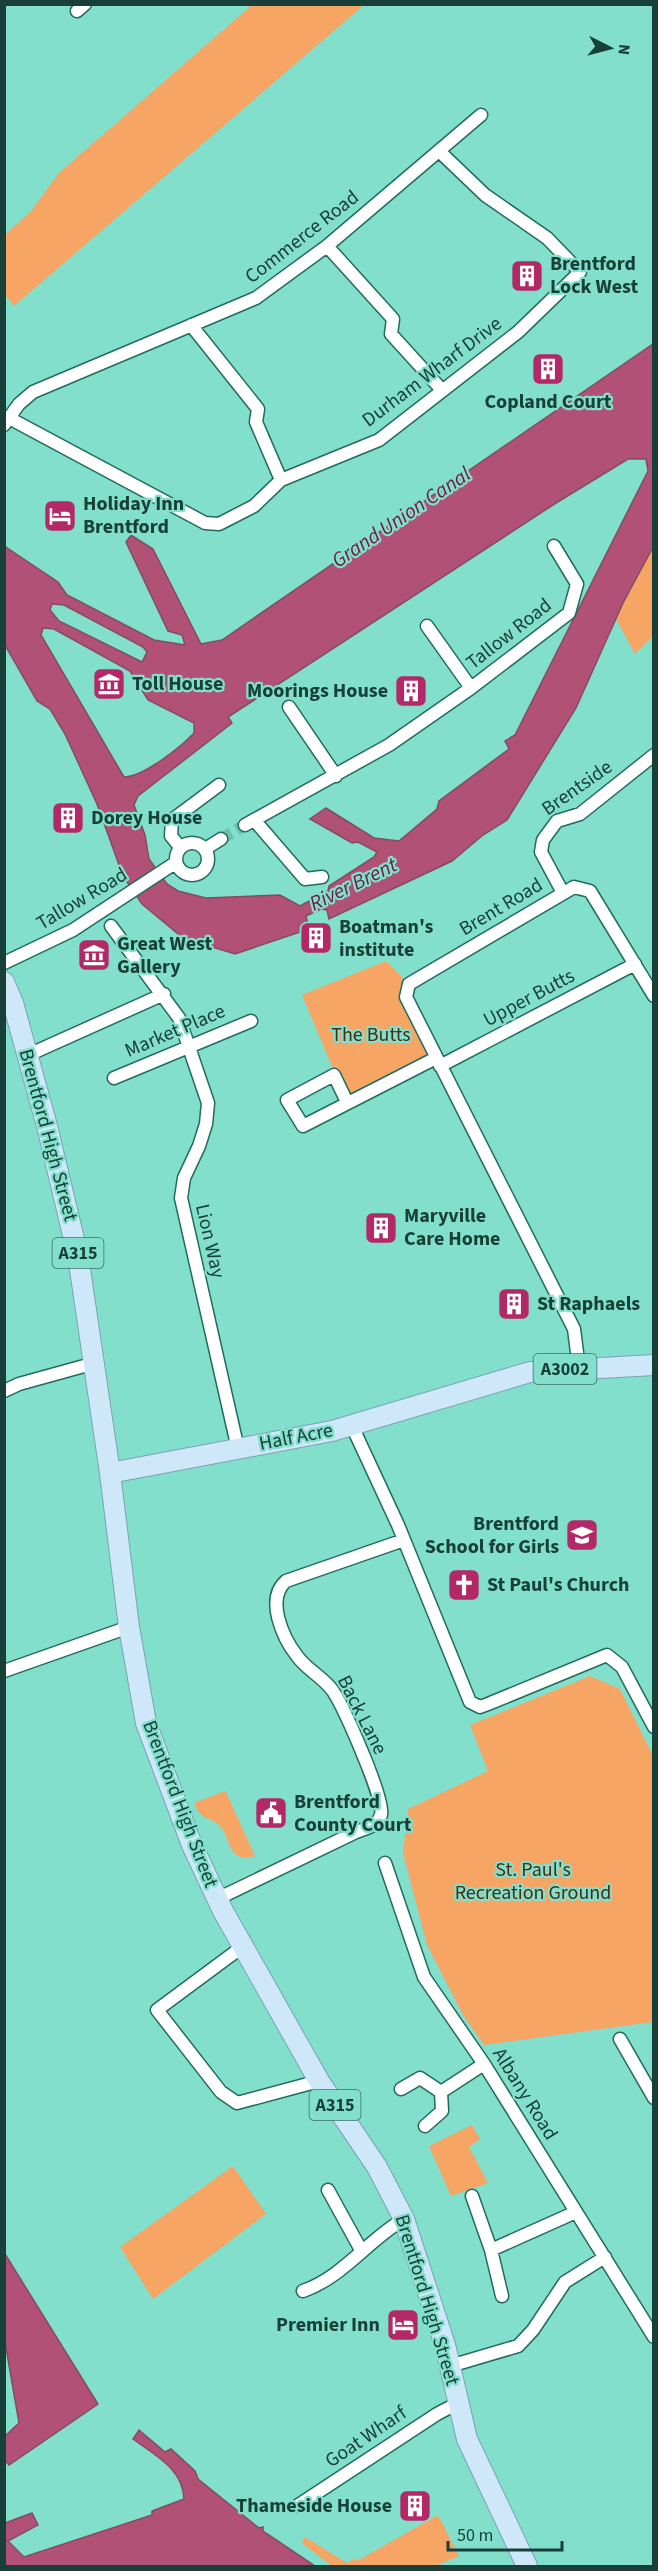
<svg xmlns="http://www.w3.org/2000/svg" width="658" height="2571" font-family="'Source Sans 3',sans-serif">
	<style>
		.green { fill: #f6a565 }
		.water { fill: #b15176; stroke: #834c63; stroke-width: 1.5; fill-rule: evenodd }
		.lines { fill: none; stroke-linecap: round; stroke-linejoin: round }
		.minor-tunnel { stroke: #6dbfae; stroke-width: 12; stroke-dasharray: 12 6; stroke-linecap: butt }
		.minor-casing { stroke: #216c5e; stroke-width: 15 }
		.primary-casing { stroke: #7aa3b4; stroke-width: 22 }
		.minor { stroke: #fff; stroke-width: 12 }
		.primary { stroke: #cee8fa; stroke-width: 20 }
		.labels { text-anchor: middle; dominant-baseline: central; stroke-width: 4.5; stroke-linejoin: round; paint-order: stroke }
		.shield { fill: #82dfcb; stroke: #387064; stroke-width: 1.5 }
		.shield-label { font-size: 18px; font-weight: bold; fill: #184038 }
		.street-label { font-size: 20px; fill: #184038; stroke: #82dfcb }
		.poi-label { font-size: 20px; font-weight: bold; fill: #184038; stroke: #82dfcb; text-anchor: start }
		.park-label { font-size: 20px; fill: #4c2a0d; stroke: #82dfcb }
		.water-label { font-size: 21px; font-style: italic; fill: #721740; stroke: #82dfcb }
	</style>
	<rect width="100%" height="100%" fill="#82dfcb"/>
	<path class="green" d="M 252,5 L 364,5 L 14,306 L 5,295 L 5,235 L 31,211 L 59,173 Z
		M 653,537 L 653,636 L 635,654 L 614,615 Z
		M 386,961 L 409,984 L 406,989 L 436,1058 L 347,1102 L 302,995 Z
		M 590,1676 L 620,1689 L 653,1756 L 653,2022 L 484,2045 L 463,2015 L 427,1945 L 403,1853 L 408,1809 L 488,1771 L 470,1725 Z
		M 225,1791 L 226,1792 L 255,1856 C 226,1864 232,1837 219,1825 C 207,1815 202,1822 194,1803 Z
		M 472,2125 L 480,2139 L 469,2147 L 488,2183 L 451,2196 L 429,2146 Z
		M 233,2166 L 266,2214 L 153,2299 L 120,2247 Z
		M 438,2515 L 459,2556 L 436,2566 L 332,2566 L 302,2543 L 305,2537 L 347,2563 L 355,2558 L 357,2561 Z"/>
	<path class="water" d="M 653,344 L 653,547 L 623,603 L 576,708 L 507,820 L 483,835 L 452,861 L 329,919 L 327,910 L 321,909 L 306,916 L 309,929 L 235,954 L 183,938 L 142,904 L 123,876 L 97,804 L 65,734 L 50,709 L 37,701 L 5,645 L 4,546 L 58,582 L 67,595 L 154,640 L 185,645 L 182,635 L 168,631 L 126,542 L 131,535 L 153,549 L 201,644 L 222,640 ZM 628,459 L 646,459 L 648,471 L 515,735 L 505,741 L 509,749 L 439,801 L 437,809 L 399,841 L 374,838 L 326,808 L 310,819 L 352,843 L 358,842 L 377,852 L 374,857 L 329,886 L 328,891 L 300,906 L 280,895 L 206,898 L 178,891 L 167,884 L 149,859 L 145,835 L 134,805 L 138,796 L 232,723 L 228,717 L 556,503 ZM 52,604 L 64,605 L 143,647 L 147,652 L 142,662 L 59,621 L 50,610 ZM 43,628 L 54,629 L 130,671 L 148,700 L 194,723 L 194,733 C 181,747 143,777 124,777 L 41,635 Z
		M 5,2254 L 98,2404 L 9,2465 L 5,2460 L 5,2436 L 19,2423 L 5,2342 Z
		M 139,2430 L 165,2452 L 171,2449 L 195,2471 L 198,2479 L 259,2528 L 263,2527 L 263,2531 L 315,2566 L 5,2566 L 5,2523 L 32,2513 L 38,2525 L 8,2541 L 24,2557 L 152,2515 L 152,2511 L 184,2499 C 183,2469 155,2455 133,2439 Z"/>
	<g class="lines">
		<path class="minor-tunnel" d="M 221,839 L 245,825"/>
		<g class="minor-casing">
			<path id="minor" d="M 77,11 L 85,4
				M 327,246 L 393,319 L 391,334 L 441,389
				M 191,325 L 258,409 L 256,422 L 281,480
				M 9,418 L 205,523 L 219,524 L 254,506 L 281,480 L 379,440 L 518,332 L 580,272 L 547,238 L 485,195 L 439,151
				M 4,425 L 19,404 L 33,392 L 256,298 L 327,246 L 481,115
				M 427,626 L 471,688
				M 289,707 L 336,776
				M 255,821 L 305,879 L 322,877
				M 245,825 L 389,745 L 471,688 L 569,613 L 577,584 L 554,546
				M176 859a16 16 0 1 1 32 0a16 16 0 1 1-32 0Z
				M 180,847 L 171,836 L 172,820 L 219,785
				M 205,849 L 221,839
				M 563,893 L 541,852 L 543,840 L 557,821 L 580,814 L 654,755
				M 111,926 L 179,1018 L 208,1103 L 206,1124 L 199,1146 L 184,1178 L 181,1198 L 238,1449
				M 4,963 L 73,930 L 175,863
				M 28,1055 L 164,994
				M 440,1066 L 635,964
				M 114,1078 L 251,1021
				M 347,1102 L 334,1075 L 287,1100 L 303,1126 L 436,1058
				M 579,1368 L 574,1329 L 406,997 L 409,984 L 574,887 L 590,891 L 654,996
				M 4,1391 L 19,1384 L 95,1363
				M 352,1426 L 398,1525 L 470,1702 L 480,1707 L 488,1704 L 607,1655 L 622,1667 L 654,1727
				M 4,1671 L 129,1627
				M 385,1863 L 424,1977 L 484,2064 L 654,2337
				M 217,1899 L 356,1832 C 366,1828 377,1827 381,1815 C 385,1799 344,1708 333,1691 C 323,1677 307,1670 297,1656 C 283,1638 265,1599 286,1581 L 404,1540
				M 242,1947 L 157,2010 L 221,2092 L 237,2103 L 319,2081
				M 620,2039 L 654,2098
				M 401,2089 L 420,2078 L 441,2092
				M 425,2126 L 442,2111 L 441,2092 L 484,2064
				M 328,2190 L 361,2250
				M 472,2196 L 491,2250
				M 303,2291 C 343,2277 368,2240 404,2219
				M 502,2296 L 491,2250 L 576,2212
				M 450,2366 L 518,2346 L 533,2330 L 565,2282 L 605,2257
				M 297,2506 L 437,2414 L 458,2403"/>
		</g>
		<g class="primary-casing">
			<path id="primary" d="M 4,982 L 13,1003 L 47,1126 L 78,1256 L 110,1473 L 129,1627 L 146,1723 L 192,1845 L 223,1911 L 319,2081 L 377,2167 L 404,2219 L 445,2345 L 467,2439 L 527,2566
				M 110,1473 L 332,1431 L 530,1372 L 654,1365"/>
		</g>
		<use href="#minor" class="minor"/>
		<use href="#primary" class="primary"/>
	</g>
	<defs>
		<g id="building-square" transform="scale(1.725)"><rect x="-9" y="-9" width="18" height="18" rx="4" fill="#b32968" stroke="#82dfcb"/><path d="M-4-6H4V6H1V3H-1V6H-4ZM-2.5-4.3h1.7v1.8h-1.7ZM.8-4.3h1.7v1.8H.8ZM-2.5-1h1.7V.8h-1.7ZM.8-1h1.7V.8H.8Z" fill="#fff"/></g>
		<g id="hotel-square" transform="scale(1.725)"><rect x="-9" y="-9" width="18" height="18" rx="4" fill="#b32968" stroke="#82dfcb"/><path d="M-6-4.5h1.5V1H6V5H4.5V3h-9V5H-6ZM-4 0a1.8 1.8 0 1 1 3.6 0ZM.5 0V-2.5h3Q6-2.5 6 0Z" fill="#fff"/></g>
		<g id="museum-square" transform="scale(1.725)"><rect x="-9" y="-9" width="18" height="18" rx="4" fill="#b32968" stroke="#82dfcb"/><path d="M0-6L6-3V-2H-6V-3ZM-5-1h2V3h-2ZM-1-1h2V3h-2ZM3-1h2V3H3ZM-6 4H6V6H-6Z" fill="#fff"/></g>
		<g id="school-square" transform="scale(1.725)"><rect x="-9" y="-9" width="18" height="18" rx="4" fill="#b32968" stroke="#82dfcb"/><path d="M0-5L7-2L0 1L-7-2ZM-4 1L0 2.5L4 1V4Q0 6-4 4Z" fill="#fff"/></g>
		<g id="church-square" transform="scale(1.725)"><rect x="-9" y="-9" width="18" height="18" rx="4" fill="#b32968" stroke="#82dfcb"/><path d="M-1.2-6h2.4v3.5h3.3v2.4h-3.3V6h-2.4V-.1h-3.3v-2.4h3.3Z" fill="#fff"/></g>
		<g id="civic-square" transform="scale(1.725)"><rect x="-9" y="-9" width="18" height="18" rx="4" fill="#b32968" stroke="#82dfcb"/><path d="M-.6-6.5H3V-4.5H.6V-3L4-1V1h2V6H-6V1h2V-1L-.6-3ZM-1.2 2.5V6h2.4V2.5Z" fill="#fff"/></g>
	</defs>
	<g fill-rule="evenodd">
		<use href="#building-square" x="527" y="276"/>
		<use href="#building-square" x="548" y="369"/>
		<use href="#hotel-square" x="60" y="516"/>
		<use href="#museum-square" x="109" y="684"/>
		<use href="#building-square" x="411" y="691"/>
		<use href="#building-square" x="68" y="818"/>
		<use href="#building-square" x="316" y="938"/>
		<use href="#museum-square" x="94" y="955"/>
		<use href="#building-square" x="381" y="1228"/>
		<use href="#building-square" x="514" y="1304"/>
		<use href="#school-square" x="582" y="1535"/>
		<use href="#church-square" x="464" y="1585"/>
		<use href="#civic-square" x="271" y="1813"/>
		<use href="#hotel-square" x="403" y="2325"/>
		<use href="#building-square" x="415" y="2506"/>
	</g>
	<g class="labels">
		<g class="shield">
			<rect x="52.5" y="1238" width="51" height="30" rx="4.5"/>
			<rect x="533.5" y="1354" width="63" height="30" rx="4.5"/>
			<rect x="309.5" y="2090" width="51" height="30" rx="4.5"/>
		</g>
		<g class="shield-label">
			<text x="78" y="1253">A315</text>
			<text x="565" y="1369">A3002</text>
			<text x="335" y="2105">A315</text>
		</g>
		<g class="street-label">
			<text transform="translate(302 237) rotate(-38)">Commerce Road</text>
			<text transform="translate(432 372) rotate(-37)">Durham Wharf Drive</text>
			<text transform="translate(509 634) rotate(-38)">Tallow Road</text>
			<text transform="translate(577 788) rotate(-35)">Brentside</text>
			<text transform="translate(82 899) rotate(-31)">Tallow Road</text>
			<text transform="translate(501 907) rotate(-31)">Brent Road</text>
			<text transform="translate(529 998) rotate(-28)">Upper Butts</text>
			<text transform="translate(175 1031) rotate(-23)">Market Place</text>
			<text transform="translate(48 1135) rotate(75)">Brentford High Street</text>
			<text transform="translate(210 1241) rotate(77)">Lion Way</text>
			<text transform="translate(296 1437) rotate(-11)">Half Acre</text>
			<text transform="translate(362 1715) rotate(63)">Back Lane</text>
			<text transform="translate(180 1804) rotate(69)">Brentford High Street</text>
			<text transform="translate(525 2094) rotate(58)">Albany Road</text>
			<text transform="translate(427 2300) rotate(73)">Brentford High Street</text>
			<text transform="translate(366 2437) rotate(-34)">Goat Wharf</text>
		</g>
		<g class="poi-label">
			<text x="550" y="264">Brentford<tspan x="550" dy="23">Lock West</tspan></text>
			<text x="548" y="402" text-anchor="middle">Copland Court</text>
			<text x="83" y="504">Holiday Inn<tspan x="83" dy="23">Brentford</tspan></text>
			<text x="132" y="684">Toll House</text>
			<text x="388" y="691" text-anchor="end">Moorings House</text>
			<text x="91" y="818">Dorey House</text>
			<text x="339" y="927">Boatman's<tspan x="339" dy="23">institute</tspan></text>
			<text x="117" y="944">Great West<tspan x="117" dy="23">Gallery</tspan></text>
			<text x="404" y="1216">Maryville<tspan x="404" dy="23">Care Home</tspan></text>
			<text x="537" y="1304">St Raphaels</text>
			<text x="559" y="1524" text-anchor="end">Brentford<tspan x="559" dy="23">School for Girls</tspan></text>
			<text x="487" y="1585">St Paul's Church</text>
			<text x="294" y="1802">Brentford<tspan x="294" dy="23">County Court</tspan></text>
			<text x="380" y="2325" text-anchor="end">Premier Inn</text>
			<text x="392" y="2506" text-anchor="end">Thameside House</text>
		</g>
		<g class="park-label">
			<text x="371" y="1035">The Butts</text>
			<text x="533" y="1870">St. Paul's<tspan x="533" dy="23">Recreation Ground</tspan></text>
		</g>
		<g class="water-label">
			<text transform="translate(401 517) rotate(-34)">Grand Union Canal</text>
			<text transform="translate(353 884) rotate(-26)">River Brent</text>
		</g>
	</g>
	<rect width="658" height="2571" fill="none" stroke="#184038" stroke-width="12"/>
	<g transform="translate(610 48) rotate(96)" stroke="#82dfcb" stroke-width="4.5" paint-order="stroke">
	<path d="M0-4.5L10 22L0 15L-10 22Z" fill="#184038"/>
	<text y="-9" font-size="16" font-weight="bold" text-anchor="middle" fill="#184038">N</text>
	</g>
	<path d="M448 2541v9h114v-9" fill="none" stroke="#184038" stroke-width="3"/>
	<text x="457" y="2541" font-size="18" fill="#184038" stroke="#82dfcb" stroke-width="4.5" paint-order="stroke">50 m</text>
</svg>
